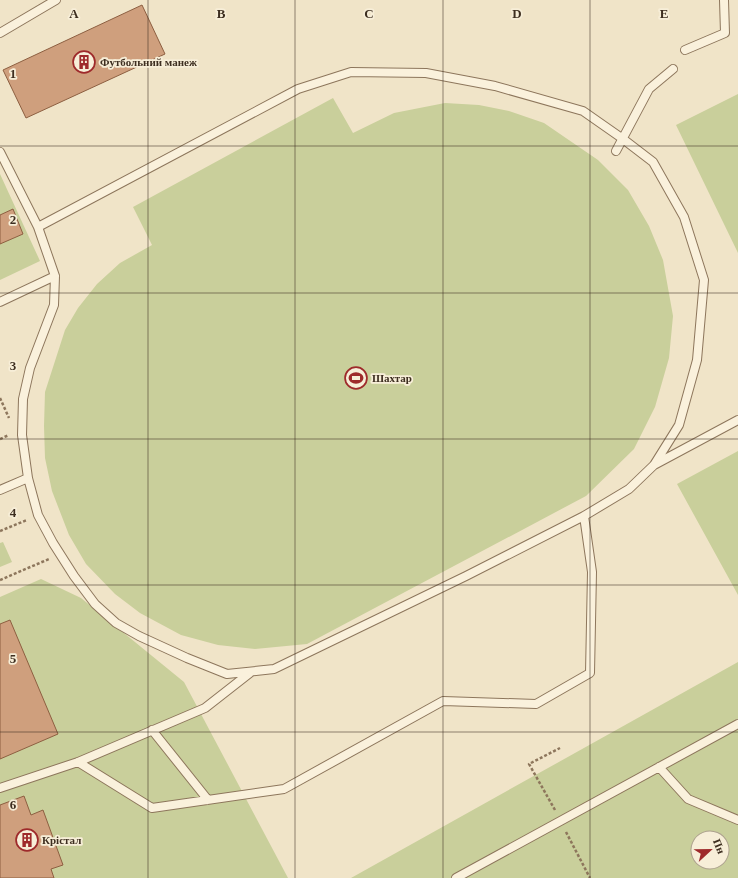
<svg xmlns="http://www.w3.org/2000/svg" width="738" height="878" font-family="Georgia,serif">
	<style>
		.green { fill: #c9cf9b; fill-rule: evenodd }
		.building { fill: #cf9f7d; stroke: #8d5f41 }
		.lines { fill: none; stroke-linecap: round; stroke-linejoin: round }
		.lane-casing { stroke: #8d765c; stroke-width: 10 }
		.path { stroke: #8d765c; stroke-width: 2.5; stroke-dasharray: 3 2; stroke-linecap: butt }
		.lane { stroke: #faf1dc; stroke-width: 8 }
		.grid { fill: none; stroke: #3d2e20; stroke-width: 1; stroke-opacity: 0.55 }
		.labels { text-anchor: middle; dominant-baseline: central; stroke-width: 3.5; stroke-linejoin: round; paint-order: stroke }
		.poi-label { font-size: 11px; font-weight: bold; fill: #3d2e20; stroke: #f7eed8; text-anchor: start }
		.grid-label { font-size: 13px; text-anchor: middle; font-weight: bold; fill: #3d2e20; stroke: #f7eed8; stroke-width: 3.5; stroke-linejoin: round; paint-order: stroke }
	</style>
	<rect width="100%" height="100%" fill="#f0e4c8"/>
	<path class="green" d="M 738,94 L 738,253 L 676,125 Z
		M 333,98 L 353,133 L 394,113 L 445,103 L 479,105 L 509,111 L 544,123 L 598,160 L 628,190 L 649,226 L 663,260 L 673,316 L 669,358 L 655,407 L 634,449 L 586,496 L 307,644 L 255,649 L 218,645 L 181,635 L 140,613 L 115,594 L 86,564 L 69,535 L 52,491 L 45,458 L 44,426 L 45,392 L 65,330 L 78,308 L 97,284 L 120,263 L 152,245 L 133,207 Z
		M 0,174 L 40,261 L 0,280 Z
		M 738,451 L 738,595 L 677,484 Z
		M 3,542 L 12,562 L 0,567 L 0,543 Z
		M 41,579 L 81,598 L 184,682 L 288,878 L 0,878 L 0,597 Z
		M 738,662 L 738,878 L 351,878 ZM 698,838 L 722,838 L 722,862 L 698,862 Z"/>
	<path class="building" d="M 142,5 L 165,54 L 26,118 L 3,70 Z
		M 13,209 L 23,234 L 0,244 L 0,215 Z
		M 10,620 L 58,734 L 0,759 L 0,624 Z
		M 24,796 L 31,815 L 43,810 L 63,865 L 51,869 L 54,878 L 0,878 L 0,805 Z"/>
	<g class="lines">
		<g class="lane-casing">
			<path id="lane" d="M 0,33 L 56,0
				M 685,50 L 725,33 L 724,0
				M 616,151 L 649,89 L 673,69
				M 0,152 L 38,227 L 55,276 L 54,305 L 30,368 L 23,399 L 22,435 L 28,478 L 38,515 L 53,543 L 74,576 L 95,604 L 116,623 L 139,636 L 187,658 L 227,674 L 274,669 L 466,576 L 584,516 L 629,489 L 654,465 L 679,425 L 697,360 L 704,280 L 684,217 L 653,162 L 623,139 L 583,111 L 495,86 L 426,73 L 351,72 L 298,89 L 38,227
				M 0,302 L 55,276
				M 654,465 L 738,420
				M 0,490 L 28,478
				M 152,730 L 208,800
				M 78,762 L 152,808 L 284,789 L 443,701 L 536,704 L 590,673 L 592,572 L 584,516
				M 659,767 L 688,799 L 738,820
				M 0,788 L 78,762 L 205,708 L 251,672
				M 456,878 L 738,724"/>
		</g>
		<path class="path" d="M 0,398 L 9,418
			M 0,439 L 9,435
			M 0,531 L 27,520
			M 0,580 L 49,559
			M 555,810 L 529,764 L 560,748
			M 566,832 L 590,878"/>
		<use href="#lane" class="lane"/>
	</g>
	<path class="grid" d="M 148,0 L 148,878M 295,0 L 295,878M 443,0 L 443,878M 590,0 L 590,878M 0,146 L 738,146M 0,293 L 738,293M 0,439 L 738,439M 0,585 L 738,585M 0,732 L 738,732"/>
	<defs>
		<g id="building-ring" transform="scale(1.15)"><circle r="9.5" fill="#f7eed8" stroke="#9e2a2b" stroke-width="1.5"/><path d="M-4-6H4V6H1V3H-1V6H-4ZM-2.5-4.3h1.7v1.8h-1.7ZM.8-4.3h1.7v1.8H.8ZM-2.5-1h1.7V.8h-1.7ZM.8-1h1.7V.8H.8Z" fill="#9e2a2b"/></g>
		<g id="stadium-ring" transform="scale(1.15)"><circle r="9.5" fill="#f7eed8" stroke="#9e2a2b" stroke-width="1.5"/><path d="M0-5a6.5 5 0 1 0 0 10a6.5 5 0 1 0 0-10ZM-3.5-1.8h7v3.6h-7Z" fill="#9e2a2b"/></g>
	</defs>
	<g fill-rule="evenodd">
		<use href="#building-ring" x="84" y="62"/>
		<use href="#stadium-ring" x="356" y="378"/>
		<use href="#building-ring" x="27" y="840"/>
	</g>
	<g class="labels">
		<g class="poi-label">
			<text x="100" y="62">Футбольний манеж</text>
			<text x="372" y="378">Шахтар</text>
			<text x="42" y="840">Крістал</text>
		</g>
	</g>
	<g class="grid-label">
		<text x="74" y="18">A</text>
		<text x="221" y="18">B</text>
		<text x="369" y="18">C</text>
		<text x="517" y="18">D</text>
		<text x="664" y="18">E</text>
		<text x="13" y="78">1</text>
		<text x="13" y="224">2</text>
		<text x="13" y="370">3</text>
		<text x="13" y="517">4</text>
		<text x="13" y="663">5</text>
		<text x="13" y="809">6</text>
	</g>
	<g transform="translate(710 850) rotate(68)"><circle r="19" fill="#f7eed8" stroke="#ada18e"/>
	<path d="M0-3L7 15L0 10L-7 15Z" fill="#9e2a2b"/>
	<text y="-6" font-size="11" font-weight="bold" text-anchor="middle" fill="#3d2e20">Пн</text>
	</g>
</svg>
